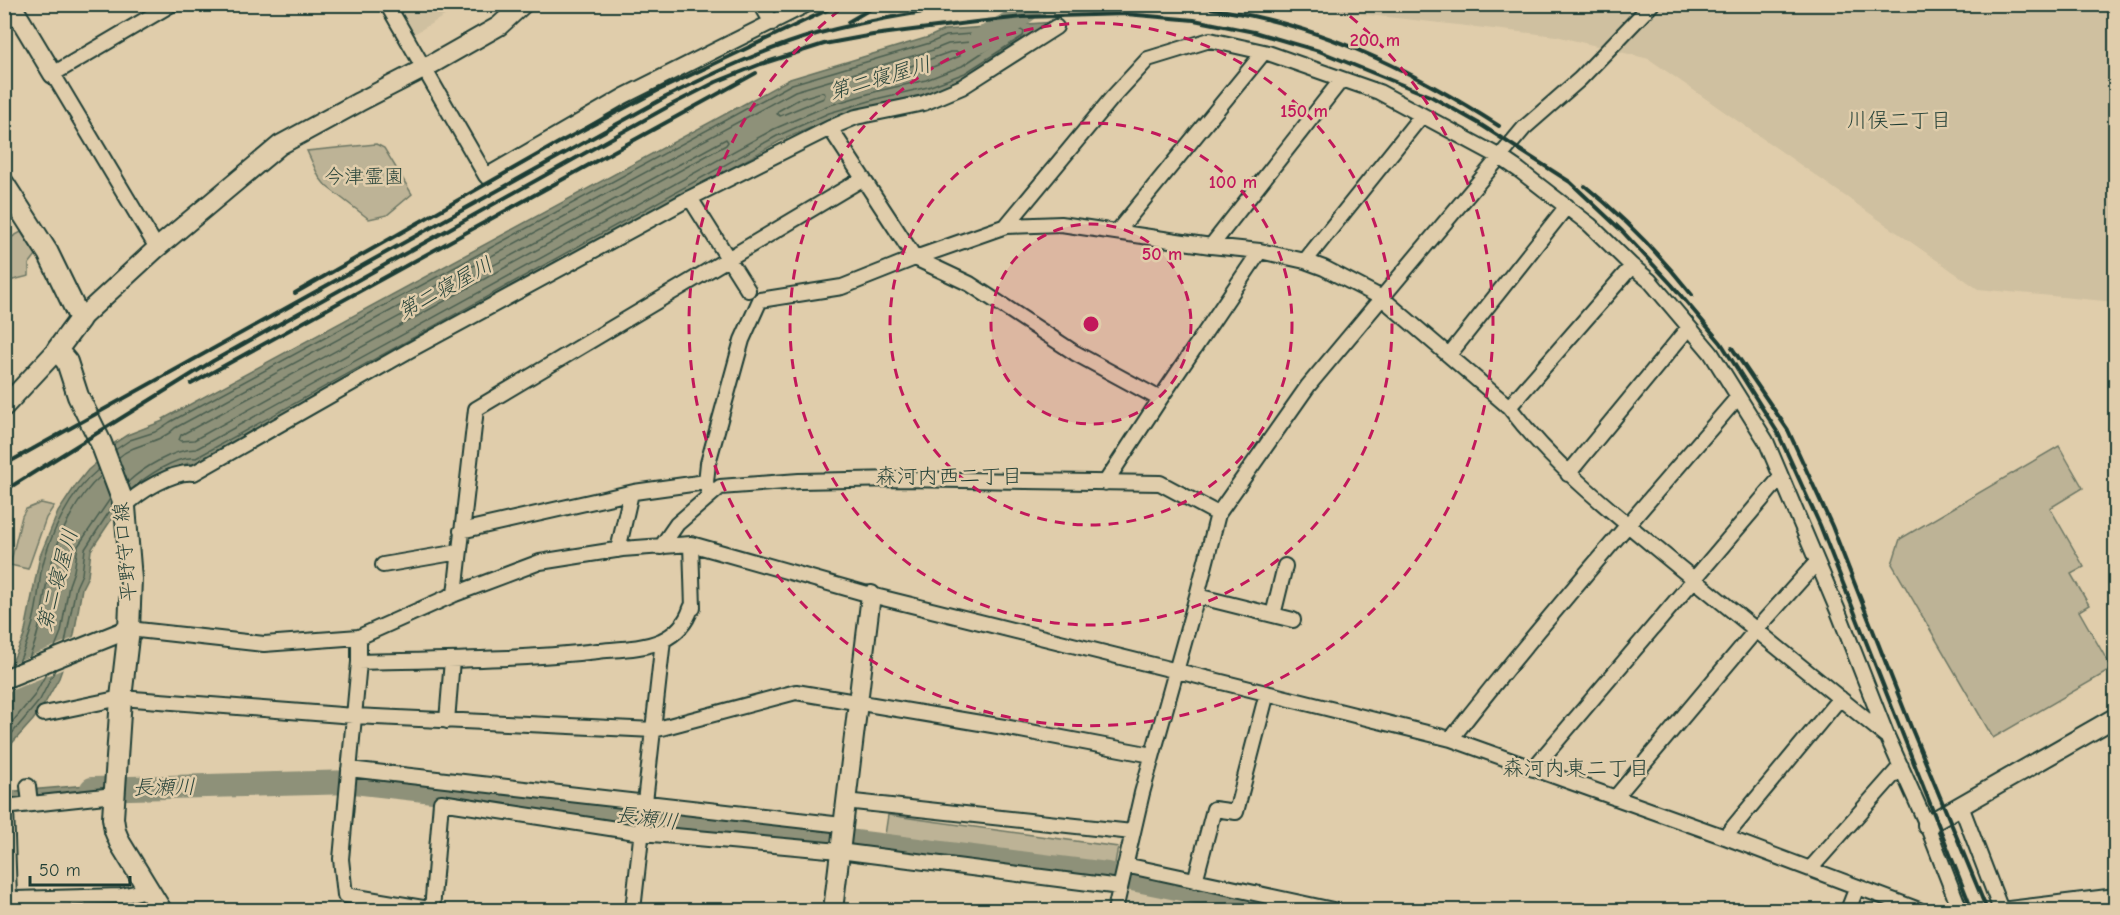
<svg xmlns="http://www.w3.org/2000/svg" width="2120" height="915" font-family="'Comic Neue','Klee One',sans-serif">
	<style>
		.built { fill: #cfc0a0 }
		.green { fill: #bdb396; stroke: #6e7865; stroke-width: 1.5 }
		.water { fill: #8e9179; stroke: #626f5d; stroke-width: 1.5 }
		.pier { fill: #e0cdab }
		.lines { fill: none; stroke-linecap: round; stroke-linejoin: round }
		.shore { stroke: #4b5f50; stroke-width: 1.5 }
		.river { stroke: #8e9179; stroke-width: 24 }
		.minor-casing { stroke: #1f3d34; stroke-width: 18 }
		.tertiary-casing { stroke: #1f3d34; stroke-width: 22 }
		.secondary-casing { stroke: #1f3d34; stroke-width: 24 }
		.minor { stroke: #e0cdab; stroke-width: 14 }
		.tertiary { stroke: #e0cdab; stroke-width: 18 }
		.secondary { stroke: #e0cdab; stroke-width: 20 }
		.rail { stroke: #1f3d34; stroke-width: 4 }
		.ring { fill: none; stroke: #c2185b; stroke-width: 3; stroke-dasharray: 10 8 }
		.labels { text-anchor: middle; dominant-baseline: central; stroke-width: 5; stroke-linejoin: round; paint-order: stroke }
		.park-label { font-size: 20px; fill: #274339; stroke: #e0cdab }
		.street-label { font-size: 20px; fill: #1f3d34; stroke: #e0cdab }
		.water-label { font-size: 21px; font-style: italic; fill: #2a453b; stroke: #e0cdab }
		.neighbourhood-label { font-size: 21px; fill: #1f3d34; stroke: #e0cdab }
		.centre { fill: #c2185b; stroke: #e0cdab; stroke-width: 3 }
		.ring-label { font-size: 18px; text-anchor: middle; font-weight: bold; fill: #c2185b; stroke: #e0cdab; stroke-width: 5; stroke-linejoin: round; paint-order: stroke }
	</style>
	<rect width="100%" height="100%" fill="#e0cdab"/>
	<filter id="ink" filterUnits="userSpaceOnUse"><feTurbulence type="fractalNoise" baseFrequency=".0167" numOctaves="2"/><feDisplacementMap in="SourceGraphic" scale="12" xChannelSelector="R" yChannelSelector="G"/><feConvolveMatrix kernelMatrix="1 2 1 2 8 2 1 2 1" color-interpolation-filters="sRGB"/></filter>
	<g filter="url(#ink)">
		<path class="built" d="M 408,4 L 460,4 L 461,6 L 414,34 L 400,9 Z
			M 1223,5 L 2115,5 L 2115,302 L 1978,289 L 1649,59 L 1556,36 L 1343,12 L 1255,9 Z
			M 1129,880 L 1273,910 L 1123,910 Z"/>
		<path class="green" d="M 376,144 L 384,148 L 412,194 L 387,215 L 369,219 L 326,186 L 319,177 L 307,151 Z
			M 21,232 L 36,255 L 29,264 L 29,276 L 5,282 L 5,241 Z
			M 2059,446 L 2083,488 L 2050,508 L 2084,567 L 2071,574 L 2089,605 L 2079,611 L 2112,669 L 1993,738 L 1892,564 L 1900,539 Z
			M 41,503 L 54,506 L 46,518 L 28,569 L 10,565 L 22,516 L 26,509 Z
			M 888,815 L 1118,847 L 1114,869 L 885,835 Z"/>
		<path class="water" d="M 1056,22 L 968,78 L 930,93 L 881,104 L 831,119 L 780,141 L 195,465 L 188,463 L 177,468 L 117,511 L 91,550 L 88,576 L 82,588 L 74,635 L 59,678 L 45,703 L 33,720 L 5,751 L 5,677 L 24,636 L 40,556 L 58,512 L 76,485 L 88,470 L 101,459 L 110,446 L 127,435 L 163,421 L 163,419 L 790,79 L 929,37 L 944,30 Z
			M 111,783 L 120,791 L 5,802 L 5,792 Z"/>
		<path class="pier" d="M 76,637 L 66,668 L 5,693 L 4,671 L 8,665 Z"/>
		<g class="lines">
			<path class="shore" d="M 950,52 L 958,52 L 960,56 L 923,71 L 898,76 L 895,74 L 897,71 Z
				M 822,92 L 825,94 L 824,98 L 780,116 L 777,114 L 778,111 L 799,99 Z
				M 726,139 L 728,142 L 726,145 L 194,440 L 181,441 L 179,440 L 181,435 Z
				M 115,450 L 130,440 L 155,432 L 170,422 L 792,84 L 930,43 L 946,36 L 1021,30 L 1024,32 L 1023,36 L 965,73 L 928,87 L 880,98 L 829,113 L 777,136 L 196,458 C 177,455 145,477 131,490
				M 118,458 C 135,442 160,444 175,428 L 795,91 L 933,50 L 948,44 L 992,40 L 995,42 L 994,45 L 962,66 L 926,80 L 878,91 L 827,106 L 774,129 L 196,449 C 174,449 143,468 128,482
				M 65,643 L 76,587 L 82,574 L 85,549 L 113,506
				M 55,647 L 61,632 L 69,585 L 74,571 L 78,546 L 110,499
				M 29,658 C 42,629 42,602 49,572 C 57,539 75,498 101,476
				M 19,662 C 26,646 32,630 35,613 C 38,600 39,586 41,572 C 49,536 69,493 99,469
				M 4,732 L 34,696 L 46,674
				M 4,743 L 40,700 L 55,670"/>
			<path class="river" d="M 980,41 L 1007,25 L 1035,4
				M 92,789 L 354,782 L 667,818 L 1107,874 L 1286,910"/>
			<g class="minor-casing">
				<path id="minor" d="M 387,4 L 486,176 L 624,96 L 808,4
					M 761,4 L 772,23
					M 830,128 L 915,258 L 970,284 L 1075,353 L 1160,399
					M 690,198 L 748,290
					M 1006,226 L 1112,98 L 1148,59 L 1210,40 L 1268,53 L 1379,92 L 1500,157 L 1519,170 L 1590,225 L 1632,266 L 1650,281 L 1711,353 L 1766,441 L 1838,611 L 1887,736 L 1927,825 L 1960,910
					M 1117,232 L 1264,52
					M 1211,246 L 1342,79
					M 157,248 L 53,74 L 172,4
					M 1305,261 L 1422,115
					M 760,300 L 842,287 L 915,258 L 1006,226 L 1061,224 L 1211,246 L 1260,251 L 1305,261 L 1324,268 L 1382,298 L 1509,407 C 1557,470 1620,518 1680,568 C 1748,624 1817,679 1885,735
					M 1449,355 L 1567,206
					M 1509,407 L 1632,266
					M 1568,474 L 1689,327
					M 1105,483 L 1160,399 L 1260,251
					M 708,490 L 706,482 L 708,463 L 742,340 L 760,300
					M 125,507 C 137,492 175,470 194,473 L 410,350 L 690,198 L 830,128 L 856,117 L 924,103 L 962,87 L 1056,27
					M 461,531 L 634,492 L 706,482
					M 661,547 L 677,524 L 720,487 L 799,481 L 899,479 L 1160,483 L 1218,514
					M 618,550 L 631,493
					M 383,565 L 459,552
					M 455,594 L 476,409 L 862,179
					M 1197,596 L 1293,620
					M 1273,615 L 1285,566
					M 129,629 L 264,644 L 359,637 L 455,594 L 540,562 L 622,549 L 691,544 L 871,595 L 1451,739 L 1725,837 L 1919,910
					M 359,637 L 359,662 L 341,859 L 345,895 L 435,910
					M 359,662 C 439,660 518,660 598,651 C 618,649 642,649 661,641 C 676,634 686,624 691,608 L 693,608 L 691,544
					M 44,714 L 121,698 L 354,716 L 654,730 L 796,692 L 1004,727 L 1152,755
					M 447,721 L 452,660
					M 1451,739 C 1542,622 1641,510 1738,397
					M 349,769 L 842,825
					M 1533,769 L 1781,477
					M 28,786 L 30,803
					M 1615,798 L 1756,630 L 1817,562
					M 845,801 L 1132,832
					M 1961,806 L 2001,910
					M 4,807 L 114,795
					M 6,807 L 9,898
					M 1725,837 L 1840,698
					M 1125,865 L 1333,910
					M 1810,869 L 1901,766
					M 1195,881 L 1214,809 L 1236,812 L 1267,693
					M 4,897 L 15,899 L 121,896 L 148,890
					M 432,910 L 441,802 L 642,833 L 839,851 L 1120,887
					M 633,910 L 663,640
					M 1115,910 L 1142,793 L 1197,596 L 1218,514 L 1308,386 L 1524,128 L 1580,79 L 1652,4
					M 1848,910 L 1857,887
					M 2001,910 L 2116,896"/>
			</g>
			<g class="tertiary-casing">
				<path id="tertiary" d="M 11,4 L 53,74
					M 80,319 L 157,248 L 280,145 L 359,102 L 425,68 L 499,26 L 523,4
					M 4,407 L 57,350
					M 4,679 L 129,629
					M 1927,825 L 2116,717
					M 833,910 L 871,595"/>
			</g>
			<g class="secondary-casing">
				<path id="secondary" d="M 4,184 L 48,253 L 80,319 L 57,350 L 67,362 L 78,396 L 101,443 L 125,507 L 131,579 L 129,629 L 121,698 L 113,818 L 115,831 L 120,843 L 161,910"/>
			</g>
			<use href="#minor" class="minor"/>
			<use href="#tertiary" class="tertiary"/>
			<use href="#secondary" class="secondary"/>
			<path class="rail" d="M 1189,4 C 1212,9 1235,12 1257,17 C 1344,36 1426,79 1499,126
				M 848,22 L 879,4
				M 1585,186 C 1625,218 1660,255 1692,295
				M 295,293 L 560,142 L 659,90 L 840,4
				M 1732,348 L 1788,430 L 1832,526 L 1911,727 L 1987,910
				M 191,384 L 756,73
				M 4,465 L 664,98 C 714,73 766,48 820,33 C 872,19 925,11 978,4
				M 4,491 L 213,361 L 671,105 L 716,82 L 761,64 L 824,44 L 873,35 L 976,22 L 1023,17 L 1126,14 L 1194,20 L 1254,32 L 1319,51 L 1432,97 L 1478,123 L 1570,182 L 1622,231 L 1672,285 L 1721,343 L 1778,433 L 1820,525 L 1972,910"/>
		</g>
	</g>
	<circle cx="1091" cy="324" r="100" fill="#c2185b" fill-opacity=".12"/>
	<g class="ring">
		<circle cx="1091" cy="324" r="100"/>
		<circle cx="1091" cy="324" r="201"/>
		<circle cx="1091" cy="324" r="301"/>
		<path d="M1336 5A402 402 0 1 1 846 5"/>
	</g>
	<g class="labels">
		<g class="park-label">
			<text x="364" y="176">今津霊園</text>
		</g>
		<g class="street-label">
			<text transform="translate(125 552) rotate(-95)">平野守口線</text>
		</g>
		<g class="water-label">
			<text transform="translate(880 78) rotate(-16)">第二寝屋川</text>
			<text transform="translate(445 288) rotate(-29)">第二寝屋川</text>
			<text transform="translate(57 580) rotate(-75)">第二寝屋川</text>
			<text transform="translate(164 787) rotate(-1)">長瀬川</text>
			<text transform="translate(647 818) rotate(7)">長瀬川</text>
		</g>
		<g class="neighbourhood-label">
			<text x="1899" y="120">川俣二丁目</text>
			<text x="949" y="476">森河内西二丁目</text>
			<text x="1576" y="768">森河内東二丁目</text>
		</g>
	</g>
	<circle cx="1091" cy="324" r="9" class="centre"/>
	<g class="ring-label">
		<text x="1375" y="46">200 m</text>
		<text x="1304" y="117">150 m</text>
		<text x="1233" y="188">100 m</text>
		<text x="1162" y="260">50 m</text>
	</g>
	<rect width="2120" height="915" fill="none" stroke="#e0cdab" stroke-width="24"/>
	<rect x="12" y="12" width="2096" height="891" fill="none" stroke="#1f3d34" stroke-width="2" filter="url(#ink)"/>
	<path d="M30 876v9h100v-9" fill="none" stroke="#1f3d34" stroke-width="3"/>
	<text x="39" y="876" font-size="18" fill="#1f3d34" stroke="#e0cdab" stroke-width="4.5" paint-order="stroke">50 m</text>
</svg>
